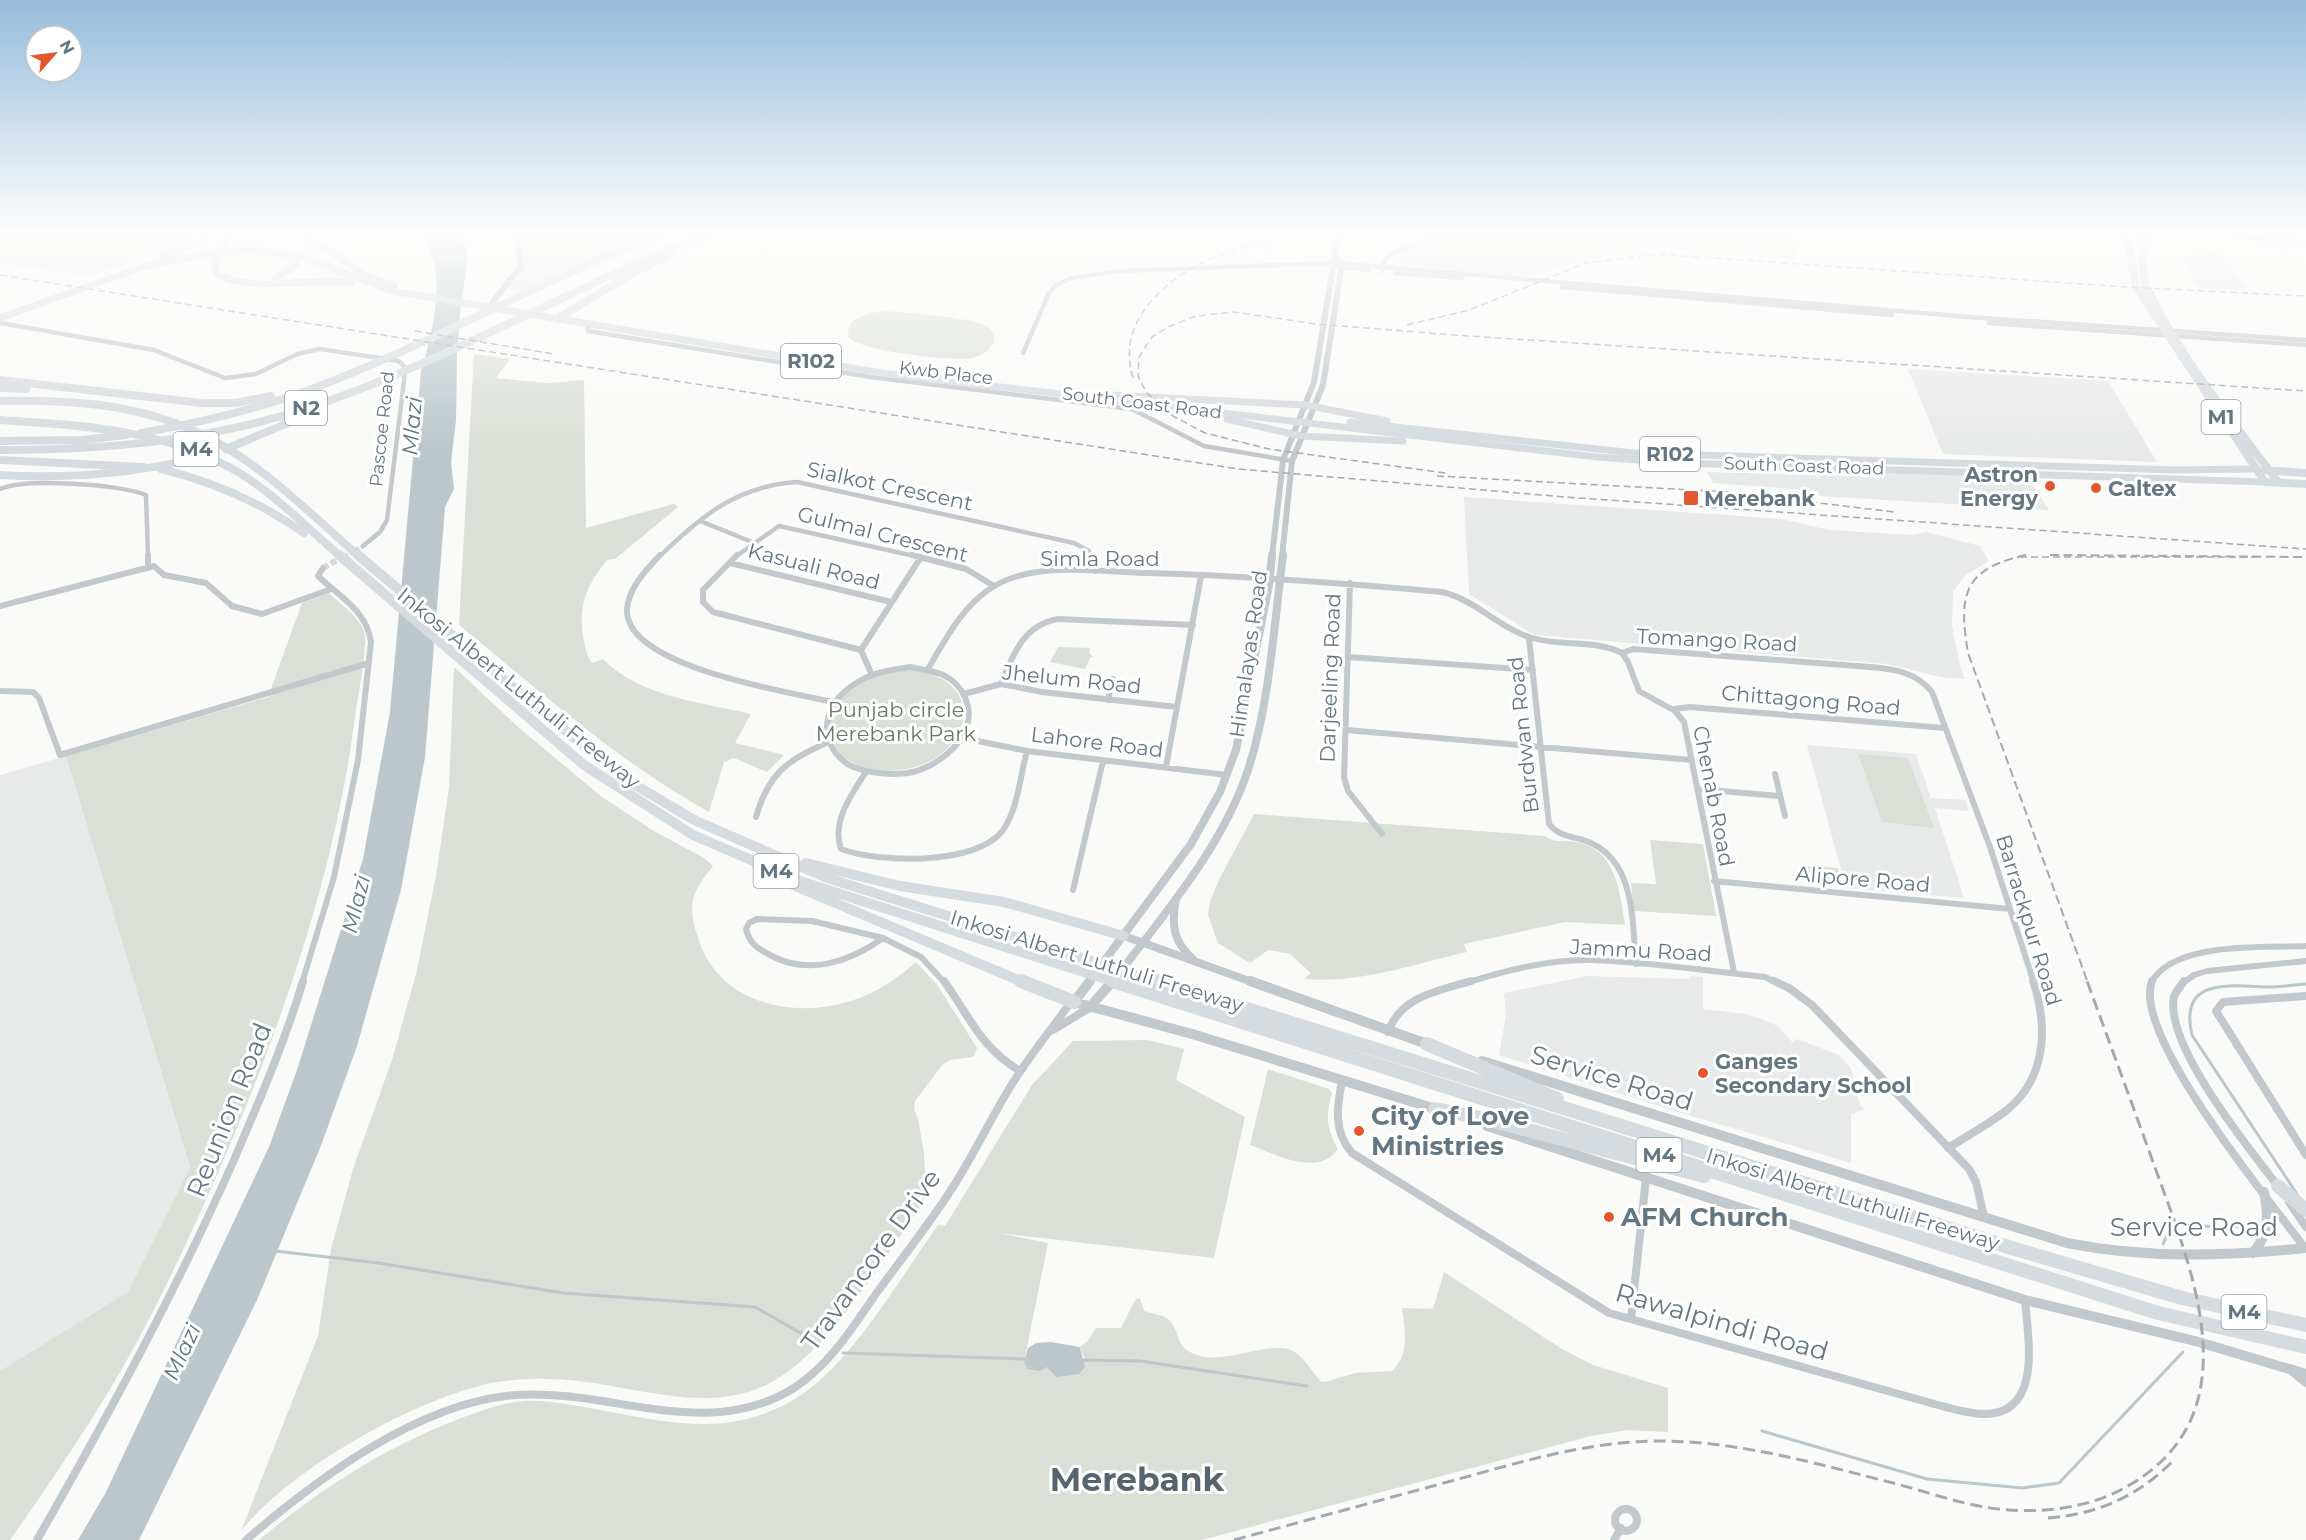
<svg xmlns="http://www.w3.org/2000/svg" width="2306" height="1540" font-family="Montserrat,sans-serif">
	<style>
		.built { fill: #e8e9e9 }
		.green { fill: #dadfd7 }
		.water { fill: #bbc7cb }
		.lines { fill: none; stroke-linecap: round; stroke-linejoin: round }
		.stream-far1 { stroke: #bbc7cb; stroke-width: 1.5 }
		.stream { stroke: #bbc7cb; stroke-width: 3 }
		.minor-tunnel-far1 { stroke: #d5d9db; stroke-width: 4.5; stroke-dasharray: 4.5 2; stroke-linecap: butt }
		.minor-tunnel { stroke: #d5d9db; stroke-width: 6; stroke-dasharray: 6 3; stroke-linecap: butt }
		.minor-far2 { stroke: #c3c8cc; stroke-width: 4.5 }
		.minor-far1 { stroke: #c3c8cc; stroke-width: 6 }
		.minor { stroke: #c3c8cc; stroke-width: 8 }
		.tertiary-far2 { stroke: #c3c8cc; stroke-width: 6 }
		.tertiary-far1 { stroke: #c3c8cc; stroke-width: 8 }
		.tertiary { stroke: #c3c8cc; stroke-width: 10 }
		.primary { stroke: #d6dbdf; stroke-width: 7 }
		.trunk { stroke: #d6dbdf; stroke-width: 8 }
		.motorway-far2 { stroke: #d6dbdf; stroke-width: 8 }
		.motorway-far1 { stroke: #d6dbdf; stroke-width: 10 }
		.motorway { stroke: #d6dbdf; stroke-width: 14 }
		.rail-far2 { stroke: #a2aab0; stroke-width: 1.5; stroke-dasharray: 7 4; stroke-linecap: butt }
		.rail-far1 { stroke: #a2aab0; stroke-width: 2; stroke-dasharray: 9 4.5; stroke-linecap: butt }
		.rail { stroke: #a2aab0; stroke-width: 3; stroke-dasharray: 12 6; stroke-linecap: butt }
		.poi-dot { fill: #e4572e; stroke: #fff; stroke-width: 2 }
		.labels { text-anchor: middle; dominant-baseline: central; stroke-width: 6; stroke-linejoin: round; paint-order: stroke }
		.far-street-label { font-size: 18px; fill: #657683; stroke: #fff }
		.shield { fill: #fff; stroke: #939fa8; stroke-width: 1.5 }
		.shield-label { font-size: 20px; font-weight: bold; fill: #657683 }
		.poi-label { font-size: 21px; font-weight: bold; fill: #657683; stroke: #fff; text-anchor: start }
		.street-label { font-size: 21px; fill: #657683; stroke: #fff }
		.park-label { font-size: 21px; fill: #687a64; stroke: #fff }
		.water-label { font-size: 22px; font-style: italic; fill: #60757c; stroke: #fff }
		.near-street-label { font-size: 26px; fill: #657683; stroke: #fff }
		.near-poi-label { font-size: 26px; font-weight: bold; fill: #657683; stroke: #fff; text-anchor: start }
		.near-district-label { font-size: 33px; font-weight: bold; fill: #57646e; stroke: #fff }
	</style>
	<rect width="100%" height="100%" fill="#fafaf8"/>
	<path class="built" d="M 0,231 L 206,231 L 182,247 L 88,276 L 0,264 Z
		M 515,231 L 661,231 L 515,293 L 507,286 L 522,266 Z
		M 1453,231 L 1790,231 L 1798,260 L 1616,244 L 1616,247 L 1638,252 L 1587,259 L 1524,278 L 1395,264 L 1392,258 Z
		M 2210,253 L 2219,253 L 2248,290 L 2200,288 L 2186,269 L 2190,268 L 2181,258 Z
		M 1908,369 L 2108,381 L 2157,462 L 1943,454 Z
		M 1707,472 L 1850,476 L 1849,472 L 2024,477 L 2031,482 L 2049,510 L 1820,496 L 1818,491 L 1713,483 Z
		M 1464,497 L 1782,519 L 1829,530 L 1911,535 L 1926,532 L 1980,546 L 1989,561 L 1966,575 L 1953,591 L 1952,625 L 1960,667 L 1965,679 L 1940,677 L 1887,664 L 1535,635 L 1469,594 Z
		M 1807,745 L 1916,754 L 1931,798 L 1965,800 L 1969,811 L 1935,808 L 1964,898 L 1846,888 Z
		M 66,756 L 190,1167 L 128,1292 L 0,1371 L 0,775 Z
		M 1587,976 L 1689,979 L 1689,976 L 1703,977 L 1703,1009 L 1745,1014 L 1761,1019 L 1778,1026 L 1792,1042 L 1797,1039 L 1839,1055 L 1851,1068 L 1860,1105 L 1864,1109 L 1851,1115 L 1851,1163 L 1678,1112 L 1499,1055 L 1506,1015 L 1504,993 Z"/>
	<path class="green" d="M 886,311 C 907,313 970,317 986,326 C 993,330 995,335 994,342 C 989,351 982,356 972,358 C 953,362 860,351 848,337 L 849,325 C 859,315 872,312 886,311 Z
		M 474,354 L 510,359 L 496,378 L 547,383 L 584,380 L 586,528 L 674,504 L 678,507 L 615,559 L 607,560 C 587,585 578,604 583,637 C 585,647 586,655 592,663 L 603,659 C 640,697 701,702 751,714 L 735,743 L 784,755 L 767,772 L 734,758 L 724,762 L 709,812 C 617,761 540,691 459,625 Z
		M 329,593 C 341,605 357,615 364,631 C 369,644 356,705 354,724 C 338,845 302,961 258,1076 C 221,1170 180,1262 132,1351 C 96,1416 53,1479 10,1540 L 0,1540 L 0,1371 L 128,1292 L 190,1167 L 66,756 L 268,697 L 302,603 Z
		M 1058,647 L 1090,648 L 1089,653 L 1093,657 L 1090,658 L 1085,669 L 1050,662 Z
		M 454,667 L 518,727 L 602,797 L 652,830 L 704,858 L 713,866 C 690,894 687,905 699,941 C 722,1008 802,1021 862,997 C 882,989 899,977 916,962 L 938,986 L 977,1048 L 973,1057 L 950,1060 L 943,1064 L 915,1101 L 914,1110 L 918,1119 L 924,1153 L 926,1196 L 917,1212 C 878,1266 825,1357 766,1385 C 706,1413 641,1388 578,1381 C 551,1378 524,1378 497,1382 C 419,1396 290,1469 241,1531 L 318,1336 L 331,1249 L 353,1169 L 392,1060 L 416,974 L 436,876 L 449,788 Z
		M 900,670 C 1010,671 963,792 864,767 C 830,759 819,721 842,696 C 857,679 879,675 900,670 Z
		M 1858,754 L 1908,758 L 1934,828 L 1882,822 Z
		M 1254,814 L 1545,836 C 1556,844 1562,840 1576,842 C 1616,849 1620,892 1625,925 L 1565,922 L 1464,944 L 1467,952 C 1414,964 1358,984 1304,979 L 1311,973 L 1290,954 L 1268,950 L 1250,963 L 1218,943 L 1208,915 L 1210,901 L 1220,878 Z
		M 1650,840 L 1703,844 L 1716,916 L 1634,911 L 1631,883 L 1656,884 Z
		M 1802,866 L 1838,868 L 1842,882 L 1806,880 Z
		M 1147,1040 L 1184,1049 L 1176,1080 L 1245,1117 L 1214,1258 L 999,1233 L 1048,1243 L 1024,1362 L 1047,1366 L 1056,1377 L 1085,1359 L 1080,1347 L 1088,1341 L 1096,1328 L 1121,1328 L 1135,1300 L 1140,1298 L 1144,1311 C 1152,1314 1165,1315 1170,1321 C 1181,1333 1174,1347 1197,1355 C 1227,1366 1275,1337 1296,1353 C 1305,1360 1313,1372 1320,1381 L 1325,1382 L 1355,1373 L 1392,1371 C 1410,1354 1405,1331 1402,1308 L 1433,1309 L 1444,1272 L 1562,1349 L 1593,1365 L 1668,1388 L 1668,1432 L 1627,1430 L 1591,1436 L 1202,1540 L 259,1540 C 320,1489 388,1445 464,1417 C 483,1410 504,1402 525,1401 C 545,1400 564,1404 584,1407 C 659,1420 724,1441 795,1399 C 850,1366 900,1278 938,1225 L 945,1226 L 1032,1085 L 1073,1041 Z
		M 1268,1069 L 1329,1089 L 1332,1094 C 1325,1115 1327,1130 1338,1149 C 1318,1178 1274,1154 1250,1145 Z"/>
	<path class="water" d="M 421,231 L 454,231 L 467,247 L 467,262 L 460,313 L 457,355 L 456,420 L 451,462 L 454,489 L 445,507 L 425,757 L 401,890 L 357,1046 L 322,1143 L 257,1300 L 139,1540 L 78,1540 L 105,1494 L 269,1147 L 297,1070 L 363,859 L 390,712 L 421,371 C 434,328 448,272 421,231 Z
		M 1051,1342 L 1080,1347 L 1085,1367 L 1079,1374 L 1056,1377 L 1047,1367 L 1040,1371 L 1028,1369 L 1024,1362 L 1028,1348 L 1036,1343 Z"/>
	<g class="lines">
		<path class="stream-far1" d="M 2277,245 L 2306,247"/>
		<path class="stream" d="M 2297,1194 L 2192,1035 C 2178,976 2232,986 2268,987 C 2281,987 2293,985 2306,984
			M 2191,1225 L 2228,1228 L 2259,1223
			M 2163,1244 L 2171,1228
			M 275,1251 L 379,1263 L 563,1293 L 755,1307 L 818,1343
			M 843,1353 L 1027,1359
			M 1084,1360 L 1140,1361 L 1307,1386
			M 1762,1431 L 1927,1479 L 2022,1488 L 2059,1483 L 2183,1352"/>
		<path class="minor-tunnel-far1" d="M 344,557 L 363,546"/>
		<path class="minor-tunnel" d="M 323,568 L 346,555"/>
		<path class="minor-far2" d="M 2224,231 L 2249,238 L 2306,242
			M 1329,266 L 1369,270
			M 1382,271 L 1385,260 L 1391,254 L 1449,231
			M 1395,273 L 1462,278
			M 1562,287 L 1892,315
			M 0,323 L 154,350 L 225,378 L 256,374 L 297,354 L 320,349 L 399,361 L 405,367 L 404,381 L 387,520 L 380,532 L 363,546
			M 1989,323 L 2306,345
			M 588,324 L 588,331 L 870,377 L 1132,409 L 1204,446 L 1292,461
			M 1023,353 L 1049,293 L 1056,285 L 1072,278 L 1120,271 L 1334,263 L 1968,317 L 2306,340
			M 0,489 C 25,478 120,484 146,495 L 148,557
			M 700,521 L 752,542
			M 659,557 C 701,516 737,486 797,482 L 1074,543 L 1089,551 L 1091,557
			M 735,557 L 779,526 L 919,557"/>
		<path class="minor-far1" d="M 148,555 L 148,568
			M 660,555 C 646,570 629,587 627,609 C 624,667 789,692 833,702
			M 737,555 L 703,590 L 703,602 L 713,612 L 861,650 L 871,673
			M 912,555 L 966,569 L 994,586
			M 1090,555 L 1095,571
			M 730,563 L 891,602
			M 1350,583 L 1344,777 L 1348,791 L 1382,834
			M 0,606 L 154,566 L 164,575 L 206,583 L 232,606 L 262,614 L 331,589
			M 1529,638 L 1549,824 C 1560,838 1576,836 1591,843 C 1636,864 1632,922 1636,964
			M 861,650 L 921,557
			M 1622,653 L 1628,662 L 1639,691 L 1675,711 L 1684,722 L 1734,972
			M 1348,657 L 1533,670
			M 910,667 C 920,669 932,671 941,674 C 953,679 962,689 966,700 C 980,734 939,768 908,773 C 895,775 880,774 867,771 C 860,769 852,768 846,763 C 815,739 824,701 858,682 C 874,672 891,670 910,667 Z
			M 928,669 C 946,638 964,603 996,585 C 1039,561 1100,572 1148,573 C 1246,576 1344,583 1442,592 C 1476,600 1499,628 1532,638 C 1562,647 1593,639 1622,653 L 1633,649 L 1870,667 C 1894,669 1916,672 1932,692 L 1990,847 L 2034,983
			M 1001,684 C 1013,655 1023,625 1058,619 L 1193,625
			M 0,691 L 33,692 L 39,698 L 60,755 L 369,663
			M 964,694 L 1001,684 L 1042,692 L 1177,707
			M 1108,700 L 1113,679
			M 1674,709 L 1690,707 L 1945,728
			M 1346,730 L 1692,760
			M 963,738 L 1027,751 L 1227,775
			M 1166,767 L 1201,576
			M 866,772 C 852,793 831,823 841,849 C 878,863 977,866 1003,830 C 1018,809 1020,776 1027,751
			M 1775,774 L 1785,816
			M 1698,789 L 1779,796
			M 756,817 C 769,772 787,761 828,742
			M 1714,881 L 2010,909
			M 1073,890 L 1103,761
			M 757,919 L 812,921 L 883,938 C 850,962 808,976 770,955 C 758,949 749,943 746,929 L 749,923 Z
			M 883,938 L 921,957 L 945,983
			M 302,983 L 334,877 L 358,760 L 371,642 C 367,611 339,596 318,576 L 323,568
			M 1466,983 C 1506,970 1549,959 1592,960 C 1649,962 1708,971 1765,977 L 1777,983
			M 2151,983 C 2172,941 2265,948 2306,946
			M 2183,983 L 2194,975 L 2207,971 L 2306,961"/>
		<path class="minor" d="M 944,981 C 970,1017 980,1047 1020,1071
			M 1774,981 L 1789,988 L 1812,1005 L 1969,1169 L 1976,1182 L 1984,1217
			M 2152,981 C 2131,1034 2271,1203 2305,1248
			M 2184,981 C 2181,986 2175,992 2174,997 C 2164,1044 2249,1149 2278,1186
			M 2306,996 L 2223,1002 L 2216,1011 L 2306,1155
			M 1053,1030 L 1089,1008
			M 1388,1032 C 1401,996 1438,991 1471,981
			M 1342,1080 C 1337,1107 1333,1131 1352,1153 L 1609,1313 L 1938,1405 C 1953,1409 1968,1414 1984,1414 C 2043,1414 2028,1339 2025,1300
			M 1948,1148 C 1967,1136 1989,1124 2007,1110 C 2047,1077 2048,1026 2033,981
			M 2289,1202 L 2306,1227
			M 1631,1319 L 1646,1178
			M1615 1520a11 11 0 1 1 22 0a11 11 0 1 1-22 0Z
			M 37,1540 C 108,1416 176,1291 234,1160 C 259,1101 285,1042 303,981
			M 246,1540 C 317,1479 419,1402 516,1395 C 610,1388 706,1443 794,1388 C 830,1365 854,1325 878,1291 C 903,1257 930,1223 953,1187 C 974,1154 991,1118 1012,1084 C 1029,1057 1049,1032 1068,1006 L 1074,1003
			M 1614,1540 L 1621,1528"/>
		<path class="tertiary-far2" d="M 2141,236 L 2155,231
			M 492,303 L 521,266 L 515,231
			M 1272,557 L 1283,460 L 1314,382 L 1339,231
			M 1282,557 L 1292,461 L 1323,385 L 1342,264 L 1336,257"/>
		<path class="tertiary-far1" d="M 1176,899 C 1171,924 1173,942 1193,959
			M 1124,936 L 1255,983
			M 1088,983 L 1191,844 L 1220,792 L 1236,750 L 1269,585 L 1272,555
			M 1112,983 C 1162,916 1223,848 1249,767 C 1270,700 1274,625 1283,555"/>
		<path class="tertiary" d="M 1090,981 L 1074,1002 L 1192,1034 L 1436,1109
			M 1250,981 L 1430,1045
			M 1089,1008 L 1113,981
			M 1482,1061 L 2067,1243 C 2147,1259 2225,1256 2306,1248
			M 1487,1126 L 2025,1300 L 2195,1341 L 2306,1374
			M 2253,1253 C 2269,1234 2269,1216 2264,1192
			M 2294,1372 L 2306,1382"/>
		<path class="primary" d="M 231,231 L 214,264 L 217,274 C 258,294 307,277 351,282
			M 300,231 L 365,275 L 394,286
			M 162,257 L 197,243 L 214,231
			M 275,278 L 296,266 L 296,262 L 287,256
			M 0,318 L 142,267 L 216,252 L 253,250 L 303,257 L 392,291 L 882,373 L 1597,457 L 1679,463 L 2265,482
			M 1109,395 L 1305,405 L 1387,421
			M 1227,419 L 1301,436 L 1403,441
			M 1350,422 L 1634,453 L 2174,470 L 2256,469"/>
		<path class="trunk" d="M 2126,231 L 2136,286 L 2265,482 L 2306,484
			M 2137,231 C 2149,249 2138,270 2147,288 C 2180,358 2232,421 2278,482
			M 2264,470 L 2306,473"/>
		<path class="motorway-far2" d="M 557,319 L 633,273 L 672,254
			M 0,380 L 202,403 L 235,403 L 271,396
			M 0,388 L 26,389
			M 0,401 C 79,399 156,405 225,447 C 274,476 317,520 360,557
			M 0,420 C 79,425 160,429 231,468 C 271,490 306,527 341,557
			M 141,433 C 198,423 254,410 309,390 C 433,344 547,276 672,231
			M 0,441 L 82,440 L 126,435
			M 226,449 L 319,410
			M 0,450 C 104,450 208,441 308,408 C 449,361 577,284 715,231
			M 0,460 L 143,467
			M 161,469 C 214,482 260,502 304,533
			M 0,475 C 72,479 141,474 211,454"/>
		<path class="motorway-far1" d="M 339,555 L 584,765 L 693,835 L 800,881 L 1118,983
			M 358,555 L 553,721 L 632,783 L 694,820 L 827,878 L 1162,983
			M 806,863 L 900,886 L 1004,902 L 1124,936
			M 795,886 L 1025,983"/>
		<path class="motorway" d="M 1021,981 L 1074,1002
			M 1113,981 L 2158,1313 L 2306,1347
			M 1157,981 L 2015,1249 L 2182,1298 L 2306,1325
			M 1427,1044 L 1557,1099
			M 1435,1109 L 1486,1119 L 1704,1176
			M 2278,1186 L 2306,1210"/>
		<path class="rail-far2" d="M 0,275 L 1238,469 L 1565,497 L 2306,549
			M 1407,325 L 1469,310 L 1586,263 L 1658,254 L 2125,287 L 2306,296
			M 415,331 L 554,354
			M 1133,378 C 1126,354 1129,332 1143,312 C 1182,255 1255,243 1319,231
			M 1445,473 L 1269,449 L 1205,433 L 1173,416 L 1146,392 L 1138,376 L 1139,357 L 1152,337 L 1168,327 L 1196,316 L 1234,312 L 1316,324 L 1468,336 L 2306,391
			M 1437,476 L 1728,492 L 1894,512
			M 2020,557 L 2257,557"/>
		<path class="rail-far1" d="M 2026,555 C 1964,569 1958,593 1968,653 L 2088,983
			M 2050,555 L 2303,557"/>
		<path class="rail" d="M 2048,1518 C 2098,1514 2136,1497 2172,1462
			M 1234,1540 C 1308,1520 1381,1500 1455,1480 C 1524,1461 1593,1440 1665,1441 C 1743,1442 1822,1465 1897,1484 C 1930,1493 1964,1505 1998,1509 C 2044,1514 2093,1508 2133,1483 C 2254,1409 2190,1265 2153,1162 C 2131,1101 2109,1041 2087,981"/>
	</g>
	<linearGradient id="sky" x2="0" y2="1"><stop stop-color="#96bcdc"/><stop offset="0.52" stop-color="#fdfdfc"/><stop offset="1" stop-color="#fdfdfc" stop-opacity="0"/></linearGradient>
	<rect width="2306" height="447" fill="url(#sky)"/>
	<g class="poi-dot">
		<circle cx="2050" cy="486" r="6"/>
		<circle cx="2096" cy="488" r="6"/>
		<rect x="1683" y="490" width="16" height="16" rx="3"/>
		<circle cx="1703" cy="1073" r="6"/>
		<circle cx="1359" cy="1131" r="6"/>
		<circle cx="1609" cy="1217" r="6"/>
	</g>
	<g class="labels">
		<g class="far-street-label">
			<text transform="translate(946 373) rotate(7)">Kwb Place</text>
			<text transform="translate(1142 403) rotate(7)">South Coast Road</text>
			<text transform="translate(382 429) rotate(-84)">Pascoe Road</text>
			<text transform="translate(1804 466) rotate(2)">South Coast Road</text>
		</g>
		<g class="shield">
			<rect x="781" y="344" width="60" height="34" rx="4.5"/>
			<rect x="285" y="391" width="42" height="34" rx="4.5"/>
			<rect x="2201.5" y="400" width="39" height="34" rx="4.5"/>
			<rect x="173.5" y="432" width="45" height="34" rx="4.5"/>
			<rect x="1640" y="437" width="60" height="34" rx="4.5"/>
			<rect x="753.5" y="854" width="45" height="34" rx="4.5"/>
			<rect x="1636.5" y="1138" width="45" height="34" rx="4.5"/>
			<rect x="2221.5" y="1295" width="45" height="34" rx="4.5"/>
		</g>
		<g class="shield-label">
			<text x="811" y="361">R102</text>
			<text x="306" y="408">N2</text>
			<text x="2221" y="417">M1</text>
			<text x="196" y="449">M4</text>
			<text x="1670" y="454">R102</text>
			<text x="776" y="871">M4</text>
			<text x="1659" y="1155">M4</text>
			<text x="2244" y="1312">M4</text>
		</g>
		<g class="poi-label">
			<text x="2038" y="474" text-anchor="end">Astron<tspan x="2038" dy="24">Energy</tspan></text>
			<text x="2108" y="488">Caltex</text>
			<text x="1704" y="498">Merebank</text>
			<text x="1715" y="1061">Ganges<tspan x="1715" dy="24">Secondary School</tspan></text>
		</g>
		<g class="street-label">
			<text transform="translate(890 486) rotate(12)">Sialkot Crescent</text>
			<text transform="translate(883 534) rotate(14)">Gulmal Crescent</text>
			<text x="1100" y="558">Simla Road</text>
			<text transform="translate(814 566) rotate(14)">Kasuali Road</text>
			<text transform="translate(1717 640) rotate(3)">Tomango Road</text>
			<text transform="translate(1248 654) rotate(-82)">Himalayas Road</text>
			<text transform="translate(1330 678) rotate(-88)">Darjeeling Road</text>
			<text transform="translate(1072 679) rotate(6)">Jhelum Road</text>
			<text transform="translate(519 688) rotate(39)">Inkosi Albert Luthuli Freeway</text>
			<text transform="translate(1811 700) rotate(5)">Chittagong Road</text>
			<text transform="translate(1523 735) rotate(-96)">Burdwan Road</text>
			<text transform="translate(1097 742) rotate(7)">Lahore Road</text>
			<text transform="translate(1714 796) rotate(79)">Chenab Road</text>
			<text transform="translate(1863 879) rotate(5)">Alipore Road</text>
			<text transform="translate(2029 920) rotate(73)">Barrackpur Road</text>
			<text transform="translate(1641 950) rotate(3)">Jammu Road</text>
			<text transform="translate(1097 961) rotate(17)">Inkosi Albert Luthuli Freeway</text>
			<text transform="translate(1853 1199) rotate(17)">Inkosi Albert Luthuli Freeway</text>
		</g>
		<g class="park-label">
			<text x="896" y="709">Punjab circle<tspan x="896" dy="24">Merebank Park</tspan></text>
		</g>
		<g class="water-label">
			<text transform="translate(412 426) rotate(-85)">Mlazi</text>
			<text transform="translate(356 904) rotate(-76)">Mlazi</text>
			<text transform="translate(182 1352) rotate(-65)">Mlazi</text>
		</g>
		<g class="near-street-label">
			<text transform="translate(1612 1078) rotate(17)">Service Road</text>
			<text transform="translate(229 1110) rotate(-68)">Reunion Road</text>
			<text x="2194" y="1227">Service Road</text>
			<text transform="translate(871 1260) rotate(-54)">Travancore Drive</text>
			<text transform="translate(1722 1322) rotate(16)">Rawalpindi Road</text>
		</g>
		<g class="near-poi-label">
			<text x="1371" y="1116">City of Love<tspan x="1371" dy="30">Ministries</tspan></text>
			<text x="1621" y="1217">AFM Church</text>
		</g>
		<g class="near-district-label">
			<text x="1137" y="1479">Merebank</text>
		</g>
	</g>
	<g transform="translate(54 54) rotate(62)"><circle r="28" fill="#ffffff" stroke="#c1c8cd" stroke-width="1.5"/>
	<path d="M0-4.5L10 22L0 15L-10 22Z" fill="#e4572e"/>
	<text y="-9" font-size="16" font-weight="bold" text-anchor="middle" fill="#657683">N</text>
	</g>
</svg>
